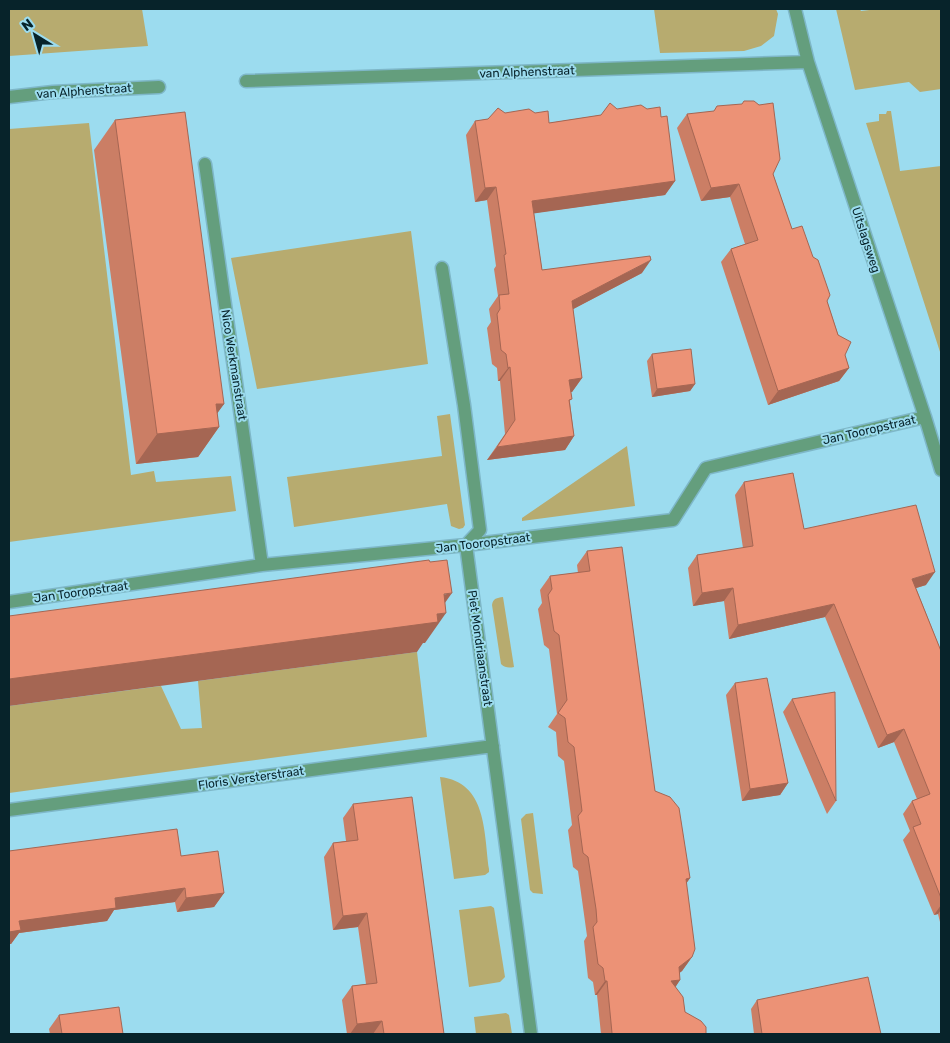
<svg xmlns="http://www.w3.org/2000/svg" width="950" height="1043" font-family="Rubik,sans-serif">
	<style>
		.green { fill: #b7ab6f }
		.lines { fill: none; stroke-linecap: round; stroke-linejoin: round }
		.minor-casing { stroke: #7eb7c8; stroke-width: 15 }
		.minor { stroke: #649e7d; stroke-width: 12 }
		.wall { fill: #cb7e65 }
		.shaded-wall { fill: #a56653 }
		.building { fill: #ec9276; stroke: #a56653 }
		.labels { text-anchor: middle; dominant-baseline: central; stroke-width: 4; stroke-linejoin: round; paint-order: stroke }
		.street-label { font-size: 12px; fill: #07232a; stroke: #9cdcef }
	</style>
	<rect width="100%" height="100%" fill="#9cdcef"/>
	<path class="green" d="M 9,9 L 142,9 L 148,46 L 9,56 Z
		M 654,9 L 776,9 L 778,14 L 774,36 L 761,46 L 744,51 L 660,53 Z
		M 836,9 L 860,9 L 861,11 L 878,9 L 941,9 L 941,89 L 920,92 L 909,82 L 855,90 Z
		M 887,111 L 891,111 L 900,171 L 941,166 L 941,355 L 866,123 L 879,121 L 879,114 L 886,114 Z
		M 89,123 L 131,475 L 154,471 L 156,482 L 231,476 L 236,511 L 9,542 L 9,129 Z
		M 411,231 L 428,364 L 257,389 L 231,258 Z
		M 450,414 L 465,525 L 463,528 L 459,529 L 451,526 L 447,504 L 294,527 L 287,477 L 442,456 L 437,416 Z
		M 627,446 L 635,506 L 522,521 L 522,518 Z
		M 503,597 L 514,667 C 509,668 505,668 501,664 L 492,605 C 493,598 497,598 503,597 Z
		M 417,652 L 427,737 L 9,793 L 9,706 L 161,686 L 181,729 L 202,728 L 198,681 Z
		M 440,777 C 487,782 484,833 489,869 L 489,872 L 485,875 L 454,879 Z
		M 533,813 L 543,894 L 533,893 L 530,890 L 521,819 L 526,814 Z
		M 491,906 L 494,908 L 505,977 L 500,982 L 469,987 L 459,910 Z
		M 506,1013 L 509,1015 L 512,1034 L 476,1034 L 474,1017 Z"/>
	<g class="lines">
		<g class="minor-casing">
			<path id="minor" d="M 795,9 L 808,62 L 925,417 L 941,470
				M 246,81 L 808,62
				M 9,97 L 53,92 L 159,87
				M 205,164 L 262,565
				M 442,268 L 464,405 L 480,530 L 466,545 L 531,1034
				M 9,602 L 262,565 L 466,545 L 673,520 L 706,468 L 925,417
				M 9,810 L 493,746"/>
		</g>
		<use href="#minor" class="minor"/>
	</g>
	<path class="wall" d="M 617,109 L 647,109 L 661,117 L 675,181 L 665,195 L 534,213 L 542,270 L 642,273 L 573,309 L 582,378 L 572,392 L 571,392 L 570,402 L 574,436 L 565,450 L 487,460 L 505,434 L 500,381 L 498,381 L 497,368 L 492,364 L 487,328 L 491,322 L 489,309 L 498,296 L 494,269 L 496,266 L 487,200 L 475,202 L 466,135 L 475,121 L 488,119 L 505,113 L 549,123 L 601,115 Z
		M 687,114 L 773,174 L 792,229 L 827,301 L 845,355 L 849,368 L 839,381 L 768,405 L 721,262 L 731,249 L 745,244 L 730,197 L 701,201 L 677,128 Z
		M 115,120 L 224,404 L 217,413 L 219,427 L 198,457 L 136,464 L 94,150 Z
		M 652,354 L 695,384 L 690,391 L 652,397 L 647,361 Z
		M 744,482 L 804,529 L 926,585 L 916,588 L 941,651 L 941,926 L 938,914 L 934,915 L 903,840 L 910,831 L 903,814 L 912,801 L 917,799 L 894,742 L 878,748 L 825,617 L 729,639 L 724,601 L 693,606 L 688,568 L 697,555 L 743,548 L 735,495 Z
		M 587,551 L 655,791 L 690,878 L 686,884 L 692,957 L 682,971 L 679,973 L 680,980 L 675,987 L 685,1012 L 706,1034 L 601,1034 L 597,995 L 595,995 L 593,982 L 588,978 L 584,941 L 587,936 L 578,871 L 573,867 L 568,830 L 572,825 L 564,761 L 558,756 L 556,732 L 548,727 L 557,714 L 549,649 L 544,645 L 538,609 L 542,603 L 540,590 L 550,576 L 578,573 L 577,565 Z
		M 735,683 L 788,783 L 780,795 L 742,801 L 726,695 Z
		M 792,699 L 836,801 L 827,814 L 783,712 Z
		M 353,804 L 444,1034 L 347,1034 L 342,1000 L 352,986 L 366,984 L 358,927 L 333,930 L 324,857 L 333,843 L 346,841 L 343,818 Z
		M 9,851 L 181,856 L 224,893 L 214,907 L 177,912 L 175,902 L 114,910 L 107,921 L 19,933 L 11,944 L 9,944 Z
		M 757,1000 L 881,1034 L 754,1034 L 751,1009 Z
		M 59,1015 L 123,1034 L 50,1034 L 49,1029 Z"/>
	<path class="shaded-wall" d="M 675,181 L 665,195 L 523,215 L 532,201 Z
		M 739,184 L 730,197 L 701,201 L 711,188 Z
		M 496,187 L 487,200 L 475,202 L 485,188 Z
		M 651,260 L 642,273 L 562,315 L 572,301 Z
		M 510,367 L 500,381 L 498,381 L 508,368 Z
		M 849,368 L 839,381 L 768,405 L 778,391 Z
		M 582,378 L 572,392 L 560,393 L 569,380 Z
		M 695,384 L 690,391 L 652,397 L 657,389 Z
		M 216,404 L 224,404 L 206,429 L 219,427 L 198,457 L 136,464 L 157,434 Z
		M 574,436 L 565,450 L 487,460 L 497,447 Z
		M 935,572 L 926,585 L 903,592 L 912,579 Z
		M 733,588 L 724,601 L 693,606 L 702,593 Z
		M 452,593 L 437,614 L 446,613 L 425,643 L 423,643 L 417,652 L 9,706 L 9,679 Z
		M 834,604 L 825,617 L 729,639 L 738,625 Z
		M 904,729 L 894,742 L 878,748 L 887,735 Z
		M 788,783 L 780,795 L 742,801 L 750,789 Z
		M 690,878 L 680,892 L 686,879 Z
		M 185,888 L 175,902 L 114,910 L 107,921 L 19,933 L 11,944 L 9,944 L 9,932 L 19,921 L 115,898 Z
		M 224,893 L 214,907 L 177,912 L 186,898 Z
		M 941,905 L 941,910 L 938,914 L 934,915 Z
		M 367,913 L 358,927 L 333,930 L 343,916 Z
		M 692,957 L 682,971 L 669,981 L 679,967 Z
		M 680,980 L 671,994 L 671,981 Z
		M 605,981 L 607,981 L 597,995 L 595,995 Z
		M 382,1021 L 373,1034 L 350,1034 L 357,1024 Z"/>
	<path class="building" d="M 744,101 L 754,101 L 759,105 L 773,103 L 780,159 L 773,174 L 792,229 L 802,226 L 813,257 L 818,260 L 830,295 L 827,301 L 838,335 L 851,342 L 845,355 L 849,368 L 778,391 L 731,249 L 758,240 L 739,184 L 711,188 L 687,114 L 714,111 L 717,106 L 742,104 Z
		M 610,103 L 617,109 L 641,105 L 647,109 L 660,107 L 661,117 L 667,116 L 675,181 L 532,201 L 542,270 L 650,256 L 651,260 L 572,301 L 582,378 L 569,380 L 572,399 L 569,400 L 574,436 L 497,447 L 515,420 L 510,367 L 508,368 L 506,354 L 501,350 L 497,314 L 500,309 L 499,295 L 509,294 L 504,255 L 506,254 L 496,187 L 485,188 L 475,121 L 488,119 L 498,108 L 505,113 L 529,109 L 535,113 L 548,111 L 549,123 L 601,115 Z
		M 185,112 L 224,404 L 216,404 L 219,427 L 157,434 L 115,120 Z
		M 691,349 L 695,384 L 657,389 L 652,354 Z
		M 793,473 L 804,529 L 916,505 L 935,572 L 912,579 L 941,651 L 941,898 L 913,827 L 921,824 L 912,801 L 930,794 L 904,729 L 887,735 L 834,604 L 738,625 L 733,588 L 702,593 L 697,555 L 753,546 L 744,482 Z
		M 622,547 L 655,791 L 670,797 L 679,808 L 690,878 L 686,879 L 695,949 L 692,957 L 679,967 L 680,980 L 671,981 L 683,997 L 685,1012 L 701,1021 L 706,1027 L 706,1034 L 611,1034 L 612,1033 L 607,981 L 605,981 L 603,968 L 598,964 L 593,927 L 597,922 L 596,909 L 588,857 L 583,853 L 578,816 L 582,811 L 574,747 L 568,742 L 565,718 L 558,713 L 567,700 L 559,635 L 554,631 L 548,595 L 552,589 L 550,576 L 590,571 L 587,551 Z
		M 429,560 L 430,562 L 447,560 L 452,593 L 444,594 L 446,613 L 437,614 L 438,622 L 9,679 L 9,616 Z
		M 767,678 L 788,783 L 750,789 L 735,683 Z
		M 835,692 L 836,801 L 792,699 Z
		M 412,797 L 444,1034 L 384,1034 L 382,1021 L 357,1024 L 352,986 L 377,983 L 367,913 L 343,916 L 333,843 L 358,840 L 353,804 Z
		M 177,829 L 181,856 L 218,851 L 224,893 L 186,898 L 185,888 L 115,898 L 116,908 L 19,921 L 21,930 L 9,932 L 9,851 Z
		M 868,977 L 881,1034 L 762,1034 L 757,1000 Z
		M 119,1007 L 123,1034 L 62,1034 L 59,1015 Z"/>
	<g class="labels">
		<g class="street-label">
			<text transform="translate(527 72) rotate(-2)">van Alphenstraat</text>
			<text transform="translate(84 91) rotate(-4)">van Alphenstraat</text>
			<text transform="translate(866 240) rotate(72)">Uitslagsweg</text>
			<text transform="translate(234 365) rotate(81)">Nico Werkmanstraat</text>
			<text transform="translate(869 430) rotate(-13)">Jan Tooropstraat</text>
			<text transform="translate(483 543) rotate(-7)">Jan Tooropstraat</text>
			<text transform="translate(81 592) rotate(-8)">Jan Tooropstraat</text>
			<text transform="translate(480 648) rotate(82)">Piet Mondriaanstraat</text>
			<text transform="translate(251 778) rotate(-8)">Floris Versterstraat</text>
		</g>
	</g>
	<rect width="950" height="1043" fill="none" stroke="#07232a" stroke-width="20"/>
	<g transform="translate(35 35) rotate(323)" stroke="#9cdcef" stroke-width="4" paint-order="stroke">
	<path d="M0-4L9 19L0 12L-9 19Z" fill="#07232a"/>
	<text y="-8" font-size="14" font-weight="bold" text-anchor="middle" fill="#07232a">N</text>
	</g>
</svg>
